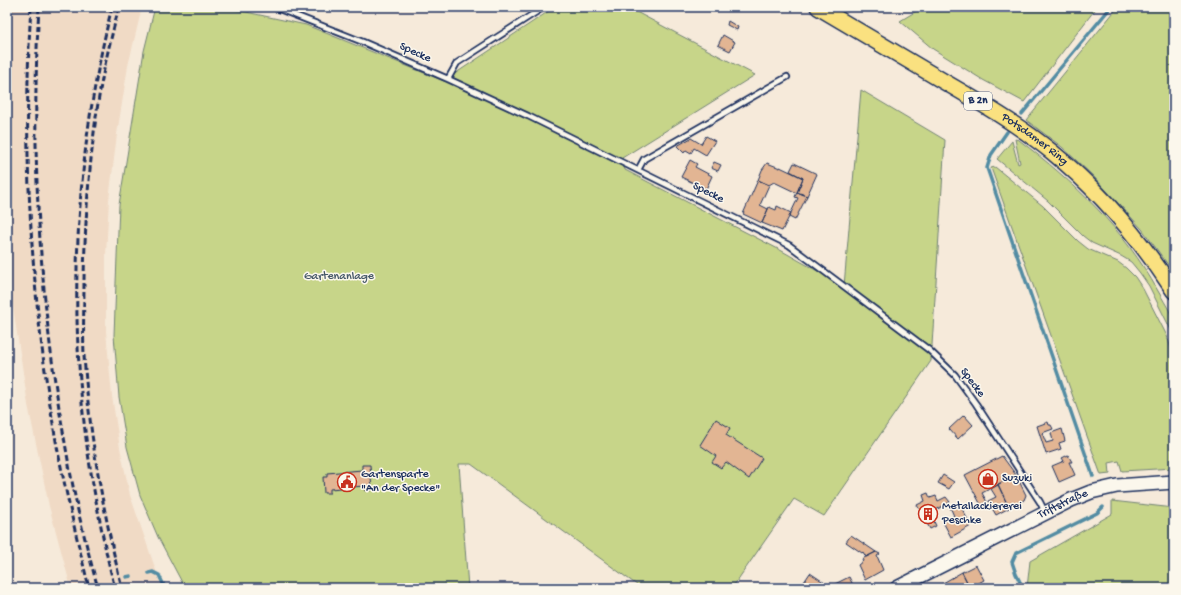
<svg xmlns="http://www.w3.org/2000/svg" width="1181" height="595" font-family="'Gochi Hand',sans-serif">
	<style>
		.built { fill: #f0dac5 }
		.green { fill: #c7d589; stroke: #718274 }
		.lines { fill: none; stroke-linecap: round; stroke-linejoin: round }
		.stream { stroke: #538ca3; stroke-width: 3.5 }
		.building { fill: #e2b593; stroke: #1b2f5e }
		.service-casing { stroke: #1b2f5e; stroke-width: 8 }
		.secondary-casing { stroke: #1b2f5e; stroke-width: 16 }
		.primary-casing { stroke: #1b2f5e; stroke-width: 18 }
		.service { stroke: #fbf7ec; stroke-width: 4.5 }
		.secondary { stroke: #fbf7ec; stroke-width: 13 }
		.primary { stroke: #fae180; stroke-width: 15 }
		.rail { stroke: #1b2f5e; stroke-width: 3; stroke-dasharray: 6 3; stroke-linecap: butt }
		.labels { text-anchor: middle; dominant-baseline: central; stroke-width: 3; stroke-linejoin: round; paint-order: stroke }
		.shield { fill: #fbf7ec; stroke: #5e6b89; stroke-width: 1 }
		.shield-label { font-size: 11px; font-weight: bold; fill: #1b2f5e }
		.street-label { font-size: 12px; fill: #1b2f5e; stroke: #fbf7ec }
		.park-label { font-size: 12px; fill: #465869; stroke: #fbf7ec }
		.poi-label { font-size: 12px; fill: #1b2f5e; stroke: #fbf7ec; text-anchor: start }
	</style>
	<rect width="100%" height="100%" fill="#f6eada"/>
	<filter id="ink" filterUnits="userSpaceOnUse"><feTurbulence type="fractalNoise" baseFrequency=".025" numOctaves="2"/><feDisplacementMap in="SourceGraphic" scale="8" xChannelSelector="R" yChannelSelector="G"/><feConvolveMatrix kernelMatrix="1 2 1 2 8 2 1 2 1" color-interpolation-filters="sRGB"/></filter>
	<g filter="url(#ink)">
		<path class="built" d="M 7,7 L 142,7 L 128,66 L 117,134 L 109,200 L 106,255 L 106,331 L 112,396 L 120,448 L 130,495 L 162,588 L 71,588 L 49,506 L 28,405 L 13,307 L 7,246 Z"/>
		<path class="green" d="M 155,7 L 223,7 L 306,25 L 444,81 L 555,7 L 627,7 L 755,75 L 622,158 L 625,170 L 782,251 L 844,286 L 861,90 L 945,140 L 931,361 L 824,516 L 794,499 L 732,588 L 641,588 L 471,464 L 459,464 L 468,588 L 185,588 L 158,537 L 140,495 L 127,447 L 119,397 L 114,335 L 119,205 L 144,51 Z
			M 923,7 L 1097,7 L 1024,102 L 983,80 L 933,49 L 900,21 Z
			M 1118,7 L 1174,7 L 1174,273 L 1142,229 L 1093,176 L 1062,147 L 1026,120 Z
			M 1015,139 L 1019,140 C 1074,182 1124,229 1158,291 C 1162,298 1172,314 1174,321 C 1175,325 1174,331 1174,336 L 1149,286 L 1140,273 L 1131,262 L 1121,256 L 1092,243 L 1083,236 L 1048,201 L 997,159 L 1012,141 L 1018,164 L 1020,163 Z
			M 995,167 L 1043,206 L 1078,241 L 1088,249 L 1118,262 L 1126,268 L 1135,277 L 1143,289 L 1167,336 L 1174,358 L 1174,468 L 1122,471 L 1119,461 L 1109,463 L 1110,474 L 1101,475 L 991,168 Z
			M 1112,501 L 1174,508 L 1174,588 L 1027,588 L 1030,561 L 1112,514 Z"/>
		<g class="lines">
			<path class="stream" d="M 1022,114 L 1111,7
				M 1007,132 L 991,155 L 987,168 L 1093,476
				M 149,573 L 153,572 L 159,575 L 165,588
				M 126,577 L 131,576
				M 1023,588 L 1016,574 L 1012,562 L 1016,553 L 1097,513 L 1103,507"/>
		</g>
		<path class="building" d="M 728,21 L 738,27 L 737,30 L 727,25 Z
			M 723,35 L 735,42 L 730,51 L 718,45 Z
			M 706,136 L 715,141 L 706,155 L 694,148 L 691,153 L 686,150 L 684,153 L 677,146 L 691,138 L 701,144 Z
			M 690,160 L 697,164 L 695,167 L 712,176 L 706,189 L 681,177 Z
			M 714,162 L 721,165 L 718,171 L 711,168 Z
			M 767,163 L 780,168 L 780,167 L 803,178 L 797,193 L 774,182 L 769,185 L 758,180 L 762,170 Z
			M 794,163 L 817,174 L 807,196 L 797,192 L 803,178 L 790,171 Z
			M 758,180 L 769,185 L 760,205 L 768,209 L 762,223 L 743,214 Z
			M 797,192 L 807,196 L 795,220 L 789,217 L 798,198 L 795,197 Z
			M 777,206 L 791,213 L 782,231 L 762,223 L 769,207 L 776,210 Z
			M 964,415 L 973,425 L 958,439 L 949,429 Z
			M 716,419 L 730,428 L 726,435 L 762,458 L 749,479 L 726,462 L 721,468 L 712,462 L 716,456 L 700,445 Z
			M 1048,422 L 1049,425 L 1051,425 L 1053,429 L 1042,433 L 1046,443 L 1053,441 L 1051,433 L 1062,429 L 1065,441 L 1059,443 L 1061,449 L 1046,454 L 1037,426 Z
			M 1068,455 L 1072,462 L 1069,462 L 1075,475 L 1059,482 L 1052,466 L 1064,461 L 1062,458 Z
			M 1002,456 L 1016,475 L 982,493 L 987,502 L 981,505 L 965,475 Z
			M 362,465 L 370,465 L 372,490 L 365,491 L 364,486 L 330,489 L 330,493 L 324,493 L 323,477 L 327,477 L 327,473 L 362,470 Z
			M 943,475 L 954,482 L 949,489 L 938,483 Z
			M 1016,475 L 1026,495 L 1024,500 L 1009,508 L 998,484 Z
			M 998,485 L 1009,508 L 996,515 L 988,501 L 996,497 L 991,489 Z
			M 928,493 L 930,498 L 936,496 L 938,501 L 946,497 L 950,502 L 934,511 L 937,517 L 933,519 L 936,526 L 930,529 L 917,505 L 925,501 L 923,495 Z
			M 959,503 L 971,526 L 951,537 L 943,522 L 954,516 L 950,507 Z
			M 851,535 L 876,552 L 866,557 L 863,552 L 862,553 L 846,542 Z
			M 876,552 L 880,554 L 877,556 L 883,570 L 865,580 L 858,565 L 863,561 L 862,559 Z
			M 976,565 L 984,580 L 970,588 L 962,572 Z
			M 962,572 L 970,588 L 946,588 L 943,583 Z
			M 810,573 L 825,583 L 822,588 L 800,588 L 802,585 L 805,585 L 804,582 Z
			M 849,577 L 853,585 L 848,588 L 837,588 L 835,584 Z"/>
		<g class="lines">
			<g class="service-casing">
				<path id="service" d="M 274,7 L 363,42 L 448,79 L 528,116 L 789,245 L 929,350 L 955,375 L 976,404 L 1040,502 L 1045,512
					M 448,79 L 457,63 L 544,7
					M 638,170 L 644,159 L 787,77"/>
			</g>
			<g class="secondary-casing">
				<g id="secondary">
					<path id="s1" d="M 897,588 L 1071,500 L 1091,492 L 1117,486 L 1174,482"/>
				</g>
			</g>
			<g class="primary-casing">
				<g id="primary">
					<path id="s2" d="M 818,7 C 860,32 901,56 943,81 C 981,103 1019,125 1052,152 C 1100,191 1140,239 1174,291"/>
				</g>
			</g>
			<use href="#service" class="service"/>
			<use href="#secondary" class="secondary"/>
			<use href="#primary" class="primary"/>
			<path class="rail" d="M 31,7 C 22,150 31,299 56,441 C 65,490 77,539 89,588
				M 39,7 C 31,141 38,276 59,408 C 65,443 71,479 79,515 C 85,539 91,564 98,588
				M 112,7 C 71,169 65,348 98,511 C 103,537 108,563 115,588
				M 119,7 C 112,34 105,62 100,90 C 90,153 85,216 84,280 C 84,305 83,330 84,355 C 89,434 103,511 122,588"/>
		</g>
	</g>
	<defs>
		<g id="shop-ring" transform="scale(1)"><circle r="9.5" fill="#fbf7ec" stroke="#c8321e" stroke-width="1.5"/><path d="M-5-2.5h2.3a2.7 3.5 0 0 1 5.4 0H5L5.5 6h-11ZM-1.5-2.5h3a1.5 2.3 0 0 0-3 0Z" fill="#c8321e"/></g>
		<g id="civic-ring" transform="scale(1)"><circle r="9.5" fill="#fbf7ec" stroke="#c8321e" stroke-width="1.5"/><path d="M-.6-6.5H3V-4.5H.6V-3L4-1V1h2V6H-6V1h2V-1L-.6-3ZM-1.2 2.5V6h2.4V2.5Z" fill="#c8321e"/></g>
		<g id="building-ring" transform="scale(1)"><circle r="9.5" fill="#fbf7ec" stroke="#c8321e" stroke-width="1.5"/><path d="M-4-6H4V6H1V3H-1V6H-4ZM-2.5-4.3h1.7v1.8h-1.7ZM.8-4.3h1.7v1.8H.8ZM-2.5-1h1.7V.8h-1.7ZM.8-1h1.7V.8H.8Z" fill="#c8321e"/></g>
	</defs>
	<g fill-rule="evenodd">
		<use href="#shop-ring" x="988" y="479"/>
		<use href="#civic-ring" x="347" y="482"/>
		<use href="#building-ring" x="928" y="514"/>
	</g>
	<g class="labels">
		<rect class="shield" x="964" y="92" width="28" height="18" rx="3"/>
		<g class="shield-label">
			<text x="978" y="101">B 2n</text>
		</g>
		<g class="street-label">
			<text transform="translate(415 53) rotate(24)">Specke</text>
			<text stroke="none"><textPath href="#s2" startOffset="254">Potsdamer Ring</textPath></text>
			<text transform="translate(708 193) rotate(26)">Specke</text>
			<text transform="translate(972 383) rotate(53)">Specke</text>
			<text stroke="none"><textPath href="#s1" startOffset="186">Triftstraße</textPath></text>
		</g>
		<g class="park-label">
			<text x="339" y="277">Gartenanlage</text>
		</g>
		<g class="poi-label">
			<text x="361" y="475">Gartensparte<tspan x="361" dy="14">"An der Specke"</tspan></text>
			<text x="1002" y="479">Suzuki</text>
			<text x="942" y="507">Metallackiererei<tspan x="942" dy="14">Peschke</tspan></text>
		</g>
	</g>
	<rect width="1181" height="595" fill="none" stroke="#fbf7ec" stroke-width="24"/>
	<rect x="12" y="12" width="1157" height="571" fill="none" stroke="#1b2f5e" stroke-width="1.5" filter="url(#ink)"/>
</svg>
